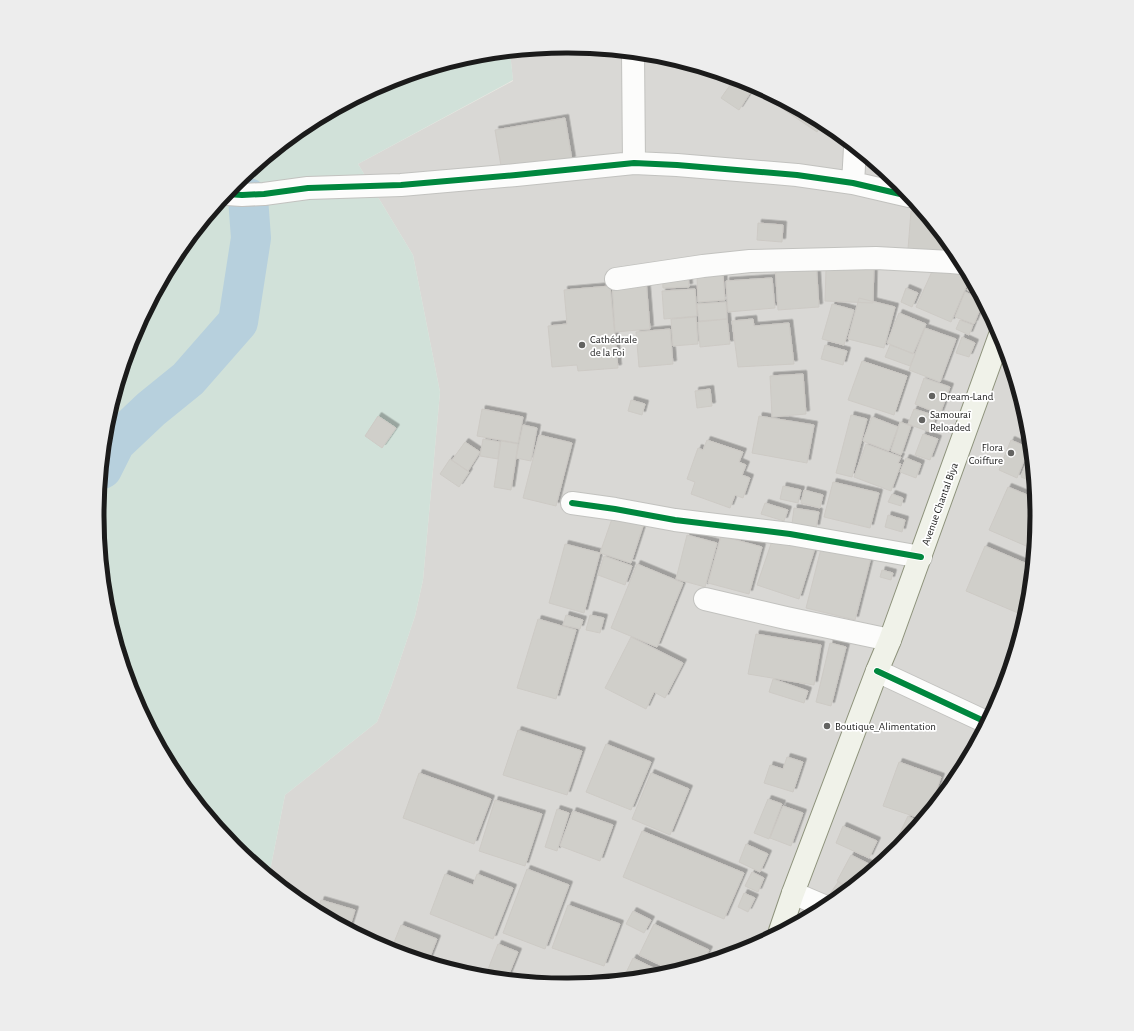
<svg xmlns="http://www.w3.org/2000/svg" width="1134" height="1031" font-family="'Alegreya Sans',sans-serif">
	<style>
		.residential { fill: #d9d8d5 }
		.wetland { fill: #d1e1d9 }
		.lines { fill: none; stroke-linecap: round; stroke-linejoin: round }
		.river { stroke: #b7d0dd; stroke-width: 40 }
		.building { fill: #d0cfca; stroke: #cdcac5; filter: url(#shadow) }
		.street-casing { stroke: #c2c2bf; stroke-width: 24 }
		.secondary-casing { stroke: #8e937c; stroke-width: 24 }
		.street { stroke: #fcfcfb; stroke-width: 22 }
		.secondary { stroke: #f0f2e9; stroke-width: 22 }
		.cycleway-casing { stroke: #fff; stroke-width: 8 }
		.cycleway { stroke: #00873e; stroke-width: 6 }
		.poi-dot { fill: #636361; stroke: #fff; stroke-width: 1.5 }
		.labels { text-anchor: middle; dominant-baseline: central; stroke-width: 3.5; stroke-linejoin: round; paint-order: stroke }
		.poi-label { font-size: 11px; fill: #1b1b1b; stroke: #fff; text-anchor: start }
		.street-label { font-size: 11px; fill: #1b1b1b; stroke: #fff }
		.rim { fill: none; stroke: #1b1b1b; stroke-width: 5 }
	</style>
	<defs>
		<filter id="shadow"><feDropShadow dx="3.5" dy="-3.5" stdDeviation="0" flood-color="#0004"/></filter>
	</defs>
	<rect width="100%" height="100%" fill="#eae9e3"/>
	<path class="residential" d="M 567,46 L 659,55 L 747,82 L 828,125 L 899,184 L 957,255 L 1001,336 L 1028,424 L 1036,516 L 1027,607 L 1001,695 L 957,777 L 899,848 L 828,906 L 746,949 L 658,976 L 567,985 L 475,976 L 387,949 L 306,906 L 269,876 L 285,795 L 377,722 L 391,687 L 415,616 L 423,580 L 440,392 L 413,255 L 358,164 L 513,81 L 510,52 Z"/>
	<path class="wetland" d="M 510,52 L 513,80 L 358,164 L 413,255 L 440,392 L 423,580 L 415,616 L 391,687 L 377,722 L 285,795 L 269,876 L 235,847 L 177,776 L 133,695 L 106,607 L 98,515 L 107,424 L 133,336 L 177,254 L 235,183 L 306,125 L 388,82 L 476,55 Z"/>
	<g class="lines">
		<path class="river" d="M 102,469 L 115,443 L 151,409 L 188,379 L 238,322 L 251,238 L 248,198"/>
	</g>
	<path class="building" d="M 655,55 L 659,55 L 701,68 L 699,72 L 654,56 Z
		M 733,81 L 750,93 L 739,110 L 721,98 Z
		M 771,95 L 823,123 L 817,132 L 768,99 Z
		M 565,118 L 572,160 L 502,172 L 495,130 Z
		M 864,155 L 879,167 L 862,160 Z
		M 911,211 L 922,212 L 956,253 L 908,249 Z
		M 758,223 L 783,225 L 782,242 L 757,240 Z
		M 816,261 L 819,307 L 778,310 L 775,264 Z
		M 874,264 L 873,303 L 825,301 L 826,269 Z
		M 934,267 L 954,268 L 969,276 L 970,278 L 951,322 L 916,307 Z
		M 688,272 L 689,287 L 663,288 L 662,274 Z
		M 723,275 L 725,300 L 698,302 L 697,277 Z
		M 772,278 L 775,308 L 728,312 L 726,281 Z
		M 646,280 L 650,329 L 615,332 L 612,282 Z
		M 971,281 L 979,295 L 967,290 Z
		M 610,286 L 618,368 L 578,371 L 577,365 L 552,367 L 548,326 L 567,324 L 564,290 Z
		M 906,288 L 918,293 L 912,307 L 901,302 Z
		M 695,289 L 697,316 L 664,319 L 662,291 Z
		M 965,292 L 981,299 L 983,302 L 974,324 L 955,317 Z
		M 859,298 L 895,307 L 884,348 L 848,339 Z
		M 726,302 L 727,319 L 699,321 L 697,304 Z
		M 832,304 L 854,310 L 844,345 L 822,339 Z
		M 899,313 L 926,324 L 913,354 L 887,343 Z
		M 696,317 L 698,344 L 673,346 L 671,319 Z
		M 727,319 L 730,344 L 700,347 L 698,322 Z
		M 753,319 L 754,326 L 789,323 L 794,364 L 738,367 L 732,321 Z
		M 960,320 L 973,325 L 969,335 L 956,329 Z
		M 925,328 L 956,339 L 940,382 L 909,370 Z
		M 670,329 L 673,364 L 639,367 L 636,332 Z
		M 962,337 L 975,343 L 969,357 L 956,353 Z
		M 825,345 L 847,351 L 843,365 L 821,359 Z
		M 890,345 L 915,354 L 910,366 L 885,357 Z
		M 862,361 L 907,376 L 894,415 L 848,400 Z
		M 803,374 L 806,414 L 772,417 L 770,376 Z
		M 924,378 L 950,387 L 940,414 L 915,404 Z
		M 710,389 L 712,406 L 697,408 L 695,391 Z
		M 631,400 L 645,404 L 642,415 L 628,411 Z
		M 482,409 L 523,417 L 518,443 L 477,436 Z
		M 914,409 L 936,416 L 930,432 L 908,424 Z
		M 851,415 L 867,419 L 852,477 L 836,473 Z
		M 378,416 L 396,428 L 382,448 L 365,436 Z
		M 759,416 L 814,425 L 807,463 L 752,453 Z
		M 872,417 L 898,427 L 889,451 L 863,441 Z
		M 1026,419 L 1028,424 L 1029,440 L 1021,438 Z
		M 900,422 L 911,426 L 901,455 L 891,451 Z
		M 523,425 L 537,428 L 531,461 L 516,458 Z
		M 923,434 L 938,439 L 930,460 L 915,455 Z
		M 539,435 L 572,443 L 556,506 L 523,498 Z
		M 483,439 L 500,442 L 498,459 L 480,456 Z
		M 707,440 L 743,452 L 739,462 L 746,465 L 742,475 L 750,478 L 743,498 L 735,495 L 730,508 L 691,494 L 695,482 L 687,479 L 698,448 L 703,450 Z
		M 1011,440 L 1029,448 L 1017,478 L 999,470 Z
		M 501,441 L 518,444 L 511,490 L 494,487 Z
		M 465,442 L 480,452 L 468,471 L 452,460 Z
		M 866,444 L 901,457 L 898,463 L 901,464 L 891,491 L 854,477 Z
		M 1030,454 L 1033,482 L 1021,477 Z
		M 906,458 L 921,464 L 916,478 L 900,472 Z
		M 450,459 L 469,472 L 459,487 L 440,474 Z
		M 833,482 L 879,493 L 870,528 L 824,517 Z
		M 783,486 L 801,490 L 798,503 L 780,499 Z
		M 1008,487 L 1035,498 L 1036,516 L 1033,549 L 989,530 Z
		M 804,490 L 823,495 L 820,508 L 801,503 Z
		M 892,494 L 903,498 L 901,506 L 888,502 Z
		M 765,503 L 788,510 L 784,521 L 761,514 Z
		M 794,508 L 819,512 L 816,528 L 792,524 Z
		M 614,513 L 644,523 L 631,563 L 600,553 Z
		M 888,515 L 905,520 L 902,532 L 885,527 Z
		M 687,535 L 717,543 L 705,587 L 676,579 Z
		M 774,535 L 815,548 L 799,599 L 757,585 Z
		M 721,536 L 762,547 L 749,594 L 708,583 Z
		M 565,544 L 600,553 L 584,613 L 549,603 Z
		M 822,545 L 871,557 L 855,620 L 806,608 Z
		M 985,546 L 1032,566 L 1027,607 L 1025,616 L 966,591 Z
		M 604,556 L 632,566 L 625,585 L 598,575 Z
		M 637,564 L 683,583 L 657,647 L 611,628 Z
		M 882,570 L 893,573 L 891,580 L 880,577 Z
		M 566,615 L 583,620 L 580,629 L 563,625 Z
		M 590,615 L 604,618 L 600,633 L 586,630 Z
		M 538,619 L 576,630 L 556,699 L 517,688 Z
		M 756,634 L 821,645 L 814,685 L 748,674 Z
		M 631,637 L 683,663 L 665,698 L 654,692 L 646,709 L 605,688 Z
		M 830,643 L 846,647 L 831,706 L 816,702 Z
		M 773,679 L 808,691 L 804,703 L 769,692 Z
		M 518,730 L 582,751 L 567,795 L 503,775 Z
		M 606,744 L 651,762 L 631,810 L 586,792 Z
		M 787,757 L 803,762 L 793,792 L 764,783 L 770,765 L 783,769 Z
		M 899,762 L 941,777 L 929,811 L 922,819 L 883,806 Z
		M 419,773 L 491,799 L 474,844 L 403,818 Z
		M 651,773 L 689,789 L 670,835 L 632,819 Z
		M 768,799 L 782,804 L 769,839 L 754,833 Z
		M 495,800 L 542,814 L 525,866 L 479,851 Z
		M 783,806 L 803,813 L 791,846 L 770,838 Z
		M 557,809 L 569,813 L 557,851 L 545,847 Z
		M 573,811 L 613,825 L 600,861 L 560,846 Z
		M 908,816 L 920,822 L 897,849 L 893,847 Z
		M 843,826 L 877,841 L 869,858 L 836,843 Z
		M 642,831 L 744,873 L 724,919 L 623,877 Z
		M 746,844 L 768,854 L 760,872 L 739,862 Z
		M 851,855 L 875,867 L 850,888 L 837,881 Z
		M 527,869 L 569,885 L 545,949 L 503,933 Z
		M 752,872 L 764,878 L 758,892 L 745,886 Z
		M 445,874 L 473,885 L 477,874 L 513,888 L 493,939 L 430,914 Z
		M 838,882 L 849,889 L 837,898 L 830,894 Z
		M 744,893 L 755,898 L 748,912 L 738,907 Z
		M 321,900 L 355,910 L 349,929 L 317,912 Z
		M 568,905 L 620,924 L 604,966 L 552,948 Z
		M 633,911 L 651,920 L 644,933 L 626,924 Z
		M 654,924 L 709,950 L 703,962 L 674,971 L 639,955 Z
		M 401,925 L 437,939 L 428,962 L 391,950 Z
		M 498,944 L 518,952 L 507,979 L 485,977 Z
		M 633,958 L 666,974 L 658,976 L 623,979 Z"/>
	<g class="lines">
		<g class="street-casing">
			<path id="street" d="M 633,53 L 634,163
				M 853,183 L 855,148
				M 227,194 L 242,195 L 264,194 L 308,188 L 401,185 L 516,175 L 634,163 L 677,165 L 797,175 L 853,183 L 909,196
				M 616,279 L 703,266 L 750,261 L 876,258 L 951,262 L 962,263
				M 572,503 L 615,509 L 675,520 L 790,534 L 921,557
				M 705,599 L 786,618 L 890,640
				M 877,671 L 986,722
				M 793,893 L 826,907"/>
		</g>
		<g class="secondary-casing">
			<path id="secondary" d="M 780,931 L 793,893 L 877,671 L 890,640 L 1000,335"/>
		</g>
		<use href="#street" class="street"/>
		<use href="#secondary" class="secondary"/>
		<g class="cycleway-casing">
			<path id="cycleway" d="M 227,194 L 242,195 L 264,194 L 308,188 L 401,185 L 516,175 L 634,163 L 677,165 L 797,175 L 853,183 L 909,196
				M 572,503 L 615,509 L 675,520 L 790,534 L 921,557
				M 877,671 L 986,722"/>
		</g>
		<use href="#cycleway" class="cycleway"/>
	</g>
	<g class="poi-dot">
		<circle cx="582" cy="345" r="4"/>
		<circle cx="932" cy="396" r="4"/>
		<circle cx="922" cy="420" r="4"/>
		<circle cx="1011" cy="453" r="4"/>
		<circle cx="827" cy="726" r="4"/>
	</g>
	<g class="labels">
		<g class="poi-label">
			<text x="590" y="339">Cathédrale<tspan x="590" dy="13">de la Foi</tspan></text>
			<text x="940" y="396">Dream-Land</text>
			<text x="930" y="414">Samouraï<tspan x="930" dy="13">Reloaded</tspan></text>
			<text x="1003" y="447" text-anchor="end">Flora<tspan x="1003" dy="13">Coiffure</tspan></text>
			<text x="835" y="726">Boutique_Alimentation</text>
		</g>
		<g class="street-label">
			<text transform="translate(940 504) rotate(-70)">Avenue Chantal Biya</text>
		</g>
	</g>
	<path d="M0 0H1134V1031H0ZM566 53H568A462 462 0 0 1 1030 515V516A462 462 0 0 1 568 978H566A462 462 0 0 1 104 516V515A462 462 0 0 1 566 53Z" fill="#ededed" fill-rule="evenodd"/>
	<path class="rim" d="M566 53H568A462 462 0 0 1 1030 515V516A462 462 0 0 1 568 978H566A462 462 0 0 1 104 516V515A462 462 0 0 1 566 53Z"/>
</svg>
